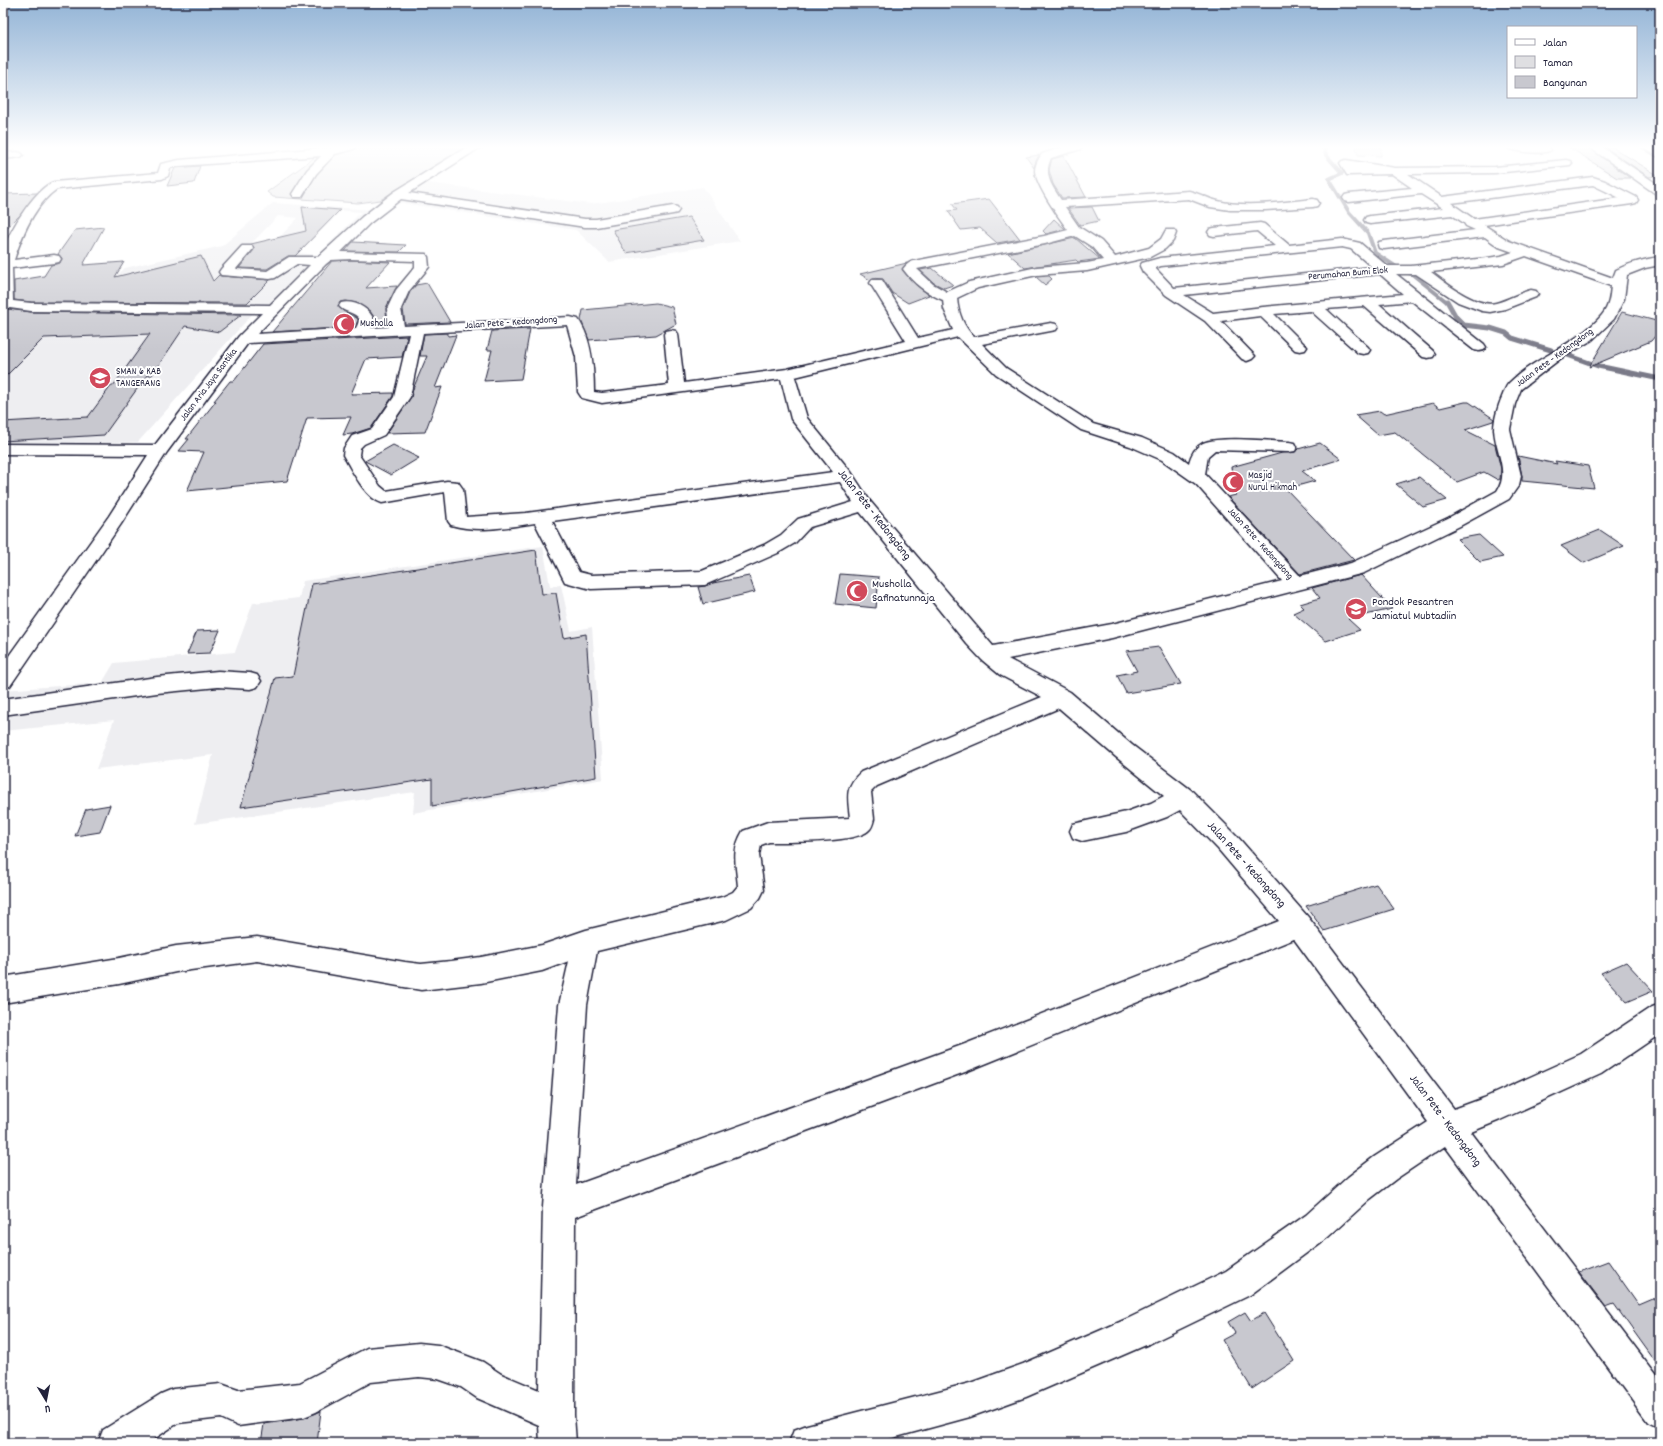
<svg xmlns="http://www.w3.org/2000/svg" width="1663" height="1446" font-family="Dekko,sans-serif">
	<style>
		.built { fill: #eeeef1; fill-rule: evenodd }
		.green { fill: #dfdfe2; stroke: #80808e }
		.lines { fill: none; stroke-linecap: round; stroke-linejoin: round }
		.stream-far1 { stroke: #7a7a88; stroke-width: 4 }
		.stream { stroke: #7a7a88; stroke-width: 5 }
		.building { fill: #c8c8cf; stroke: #22223b }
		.minor-casing { stroke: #22223b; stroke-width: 3 }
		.minor { fill: #fff; fill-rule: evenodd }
		.labels { text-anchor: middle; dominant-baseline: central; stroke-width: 4; stroke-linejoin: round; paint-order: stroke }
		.far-street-label { font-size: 10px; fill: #22223b; stroke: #fff }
		.far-poi-label { font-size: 10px; fill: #22223b; stroke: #fff; text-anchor: start }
		.street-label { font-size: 12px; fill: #22223b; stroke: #fff }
		.poi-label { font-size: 12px; fill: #22223b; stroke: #fff; text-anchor: start }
	</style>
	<rect width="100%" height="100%" fill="#fff"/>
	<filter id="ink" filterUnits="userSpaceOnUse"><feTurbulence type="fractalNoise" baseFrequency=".025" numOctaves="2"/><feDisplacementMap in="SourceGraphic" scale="8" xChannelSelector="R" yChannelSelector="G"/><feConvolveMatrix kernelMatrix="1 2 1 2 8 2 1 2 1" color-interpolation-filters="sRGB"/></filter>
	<g filter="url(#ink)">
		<path class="built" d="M 412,181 L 591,204 L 703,187 L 740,241 L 609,262 L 576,230 L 383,200 Z
			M 273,203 L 372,210 L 268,308 L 48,309 L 75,282 L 113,279 L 125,268 L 222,246 ZM 334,210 L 361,212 L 318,255 L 298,253 L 333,219 L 325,218 ZM 278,216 L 298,218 L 268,249 L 247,248 ZM 281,239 L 302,240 L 272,271 L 250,270 ZM 174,277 L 237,280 L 225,292 ZM 249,278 L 271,279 L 258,292 L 236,291 ZM 211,293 L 200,303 L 142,301 ZM 212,293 L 256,293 L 248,303 L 204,303 ZM 76,295 L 144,297 L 136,305 L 67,304 Z
			M 199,308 L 255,311 L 138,442 L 3,447 L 3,441 L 50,439 L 65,419 L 3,422 L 3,379 L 14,368 L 3,368 L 3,366 L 11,365 L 29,345 L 3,346 L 3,339 L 176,333 L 186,319 L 12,325 L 3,335 L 3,317 L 7,313 L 3,312 L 3,309 L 50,312 ZM 194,310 L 188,318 L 134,319 L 140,311 ZM 213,310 L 241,315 L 219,332 L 190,327 ZM 177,337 L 152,375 L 120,377 L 146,339 ZM 139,385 L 120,413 L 90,414 L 111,386 ZM 116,418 L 103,435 L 58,437 L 71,419 Z
			M 543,546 L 550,586 L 561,585 L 571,631 L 592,627 L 603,779 L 413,813 L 415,792 L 195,824 L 213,755 L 96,769 L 114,720 L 3,731 L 3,690 L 102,683 L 114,663 L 235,652 L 253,603 L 299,598 L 303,581 Z"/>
		<path class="green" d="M 329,147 L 464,147 L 380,200 L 358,203 L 273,197 L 267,192 Z
			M 1356,147 L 1381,147 L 1381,156 L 1358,155 Z"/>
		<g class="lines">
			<path class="stream-far1" d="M 1324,147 L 1326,155 L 1342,173 L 1329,179 L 1349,212 L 1368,233 L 1375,253 L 1404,272 L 1412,274 L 1447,302"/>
			<path class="stream" d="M 1447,301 L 1456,317 L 1464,325 L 1490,328 L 1506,333 L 1512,338 L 1551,350
				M 1562,353 L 1598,366 L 1660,379"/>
		</g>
		<path class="building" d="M 1569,147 L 1588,147 L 1630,178 L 1617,178 Z
			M 1605,147 L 1612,147 L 1659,176 L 1649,177 Z
			M 1039,155 L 1036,161 L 1034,168 L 1026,157 Z
			M 1064,156 L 1086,197 L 1062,198 L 1053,184 L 1049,170 L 1052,159 Z
			M 200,166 L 194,183 L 167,186 L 175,168 Z
			M 37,193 L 20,215 L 3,232 L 3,194 Z
			M 989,199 L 1020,239 L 997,243 L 980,228 L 961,230 L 948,211 L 957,210 L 952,204 Z
			M 302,207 L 340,210 L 295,256 L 288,256 L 267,269 L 239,268 L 254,250 L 253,246 L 251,244 L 306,231 Z
			M 1092,207 L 1099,221 L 1080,225 L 1068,208 Z
			M 689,217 L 704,240 L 626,253 L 613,230 Z
			M 1054,219 L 1065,229 L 1046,234 L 1043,231 Z
			M 104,227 L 83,265 L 124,262 L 115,277 L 201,256 L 213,281 L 219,275 L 221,276 L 270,280 L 247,303 L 31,302 L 14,300 L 14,281 L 44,276 L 51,265 L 60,263 L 62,258 L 58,254 L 75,230 Z
			M 1075,238 L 1100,259 L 1078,262 L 1076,260 L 1025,268 L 1008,253 Z
			M 353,242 L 406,245 L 399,252 L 345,251 Z
			M 351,260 L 390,262 L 366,288 L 397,286 L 386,308 L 387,326 L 373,326 L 375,319 L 370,311 L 356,303 L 346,301 L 340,302 L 338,306 L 343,311 L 357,318 L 358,320 L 355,327 L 272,332 L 332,261 Z
			M 907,263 L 902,270 L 915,284 L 929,295 L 908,303 L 892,293 L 883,279 L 872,278 L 870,280 L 860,274 Z
			M 932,268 L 953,285 L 944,288 L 934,283 L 920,270 Z
			M 1049,276 L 1052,279 L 1045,285 L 1036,277 Z
			M 427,283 L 450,322 L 405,324 L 403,309 L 410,292 L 416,285 Z
			M 656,303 L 672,307 L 676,324 L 656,335 L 589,340 L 581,320 L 583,310 Z
			M 7,309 L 31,312 L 241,315 L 219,332 L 185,326 L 152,375 L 147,375 L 104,435 L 3,441 L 3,422 L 88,417 L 111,386 L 113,386 L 150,334 L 44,338 L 3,379 L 3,312 L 6,312 Z
			M 1622,312 L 1660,322 L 1660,330 L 1651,341 L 1589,367 Z
			M 530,329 L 521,379 L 484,381 L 492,350 L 487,350 L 492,331 Z
			M 448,333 L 448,336 L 456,335 L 435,388 L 442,387 L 425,432 L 387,433 L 411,397 L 413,389 L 427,356 L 420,356 L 424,334 Z
			M 407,336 L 402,357 L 366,359 L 351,394 L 393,393 L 393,396 L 371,428 L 352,434 L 343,435 L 351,417 L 307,418 L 287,481 L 187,491 L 204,452 L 179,451 L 189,439 L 186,439 L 216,401 L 214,401 L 230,381 L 234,381 L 263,344 Z
			M 1465,402 L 1469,402 L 1494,419 L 1493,421 L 1465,430 L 1495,445 L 1501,469 L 1500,479 L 1498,480 L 1484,472 L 1457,482 L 1395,432 L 1378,435 L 1355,415 L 1380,411 L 1384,414 L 1433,403 L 1440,408 Z
			M 1320,443 L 1341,459 L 1302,471 L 1315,481 L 1286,489 L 1354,560 L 1300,574 L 1228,497 L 1236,495 L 1231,467 L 1282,453 L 1295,452 L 1298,449 Z
			M 393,445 L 419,458 L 391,475 L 365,461 Z
			M 1518,456 L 1557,464 L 1555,461 L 1588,466 L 1594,488 L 1522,481 L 1522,476 Z
			M 1419,477 L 1447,500 L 1423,507 L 1396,484 Z
			M 1600,530 L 1624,546 L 1584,563 L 1561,546 Z
			M 1479,535 L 1503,557 L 1480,562 L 1457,539 Z
			M 536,550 L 542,594 L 556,593 L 564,638 L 586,634 L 596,777 L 432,806 L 432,779 L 241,807 L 275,678 L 293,676 L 312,584 Z
			M 840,574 L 879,577 L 876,608 L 835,604 Z
			M 1361,575 L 1392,609 L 1348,619 L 1360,630 L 1326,641 L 1293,613 L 1304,608 L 1300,604 L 1320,598 L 1312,588 Z
			M 749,576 L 755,592 L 703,604 L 698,587 L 705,586 L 713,583 Z
			M 220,630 L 210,653 L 187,654 L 197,631 Z
			M 1159,647 L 1181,684 L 1126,693 L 1117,675 L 1137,671 L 1126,651 Z
			M 110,805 L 100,832 L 75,836 L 86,809 Z
			M 1376,884 L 1394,909 L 1324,931 L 1306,906 Z
			M 1626,962 L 1653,991 L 1627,1002 L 1601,973 Z
			M 1608,1261 L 1639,1305 L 1660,1296 L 1660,1368 L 1614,1304 L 1606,1307 L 1579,1272 Z
			M 1245,1312 L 1251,1321 L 1264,1313 L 1294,1361 L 1252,1389 L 1222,1340 L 1235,1333 L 1228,1322 Z
			M 321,1411 L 317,1443 L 261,1443 L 264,1424 L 304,1418 Z"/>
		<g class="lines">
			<g class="minor-casing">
				<path id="minor" d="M 335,147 L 355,147 L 354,149 L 335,154 L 316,174 L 302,197 L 294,197 L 292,194 L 307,170 L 321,156 L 179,166 L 170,168 L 168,176 L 162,179 L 57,189 C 35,204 22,235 14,260 L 54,255 L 59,256 L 61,259 L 59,262 L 54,263 L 12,268 L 13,301 L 31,303 L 270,305 L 310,265 L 297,264 L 275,278 L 270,279 L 221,275 L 219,272 L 221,269 L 242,246 L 252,246 L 253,249 L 236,269 L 267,271 L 289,257 L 318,257 L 362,217 L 394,192 L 467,147 L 481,147 L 409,193 L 585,219 L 596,219 L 673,206 L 677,207 L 679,210 L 677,213 L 673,214 L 596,227 L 585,227 L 401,199 L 370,223 L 341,252 L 426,254 L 428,257 L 429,267 L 409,291 L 401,309 L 404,326 L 570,317 L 578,319 C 592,339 594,368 594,392 L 602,393 L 669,385 L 664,334 L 666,331 L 671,330 L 676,331 L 678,334 L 684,383 L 787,369 L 906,341 L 870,283 L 872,280 L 882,280 L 918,338 L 953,330 L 944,309 L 943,300 C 927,294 913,283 903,269 C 906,265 909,262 914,261 L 1044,236 L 1068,230 C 1059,218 1036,185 1035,171 C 1035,165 1039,158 1042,154 L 1063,147 L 1082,147 L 1081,149 L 1051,158 C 1043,175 1052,186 1061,200 L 1189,191 C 1199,193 1208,199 1218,201 C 1246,208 1284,202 1313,199 L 1317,200 L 1319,203 L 1317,206 L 1313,207 L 1265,210 L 1230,210 L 1210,207 L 1189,199 L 1065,207 L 1079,227 L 1101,241 L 1115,257 L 1149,248 L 1161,239 L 1166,230 L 1174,230 L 1176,233 L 1173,241 L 1165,249 L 1150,257 L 1087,271 L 1037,275 L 978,288 L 957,298 C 958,313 964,327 974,337 L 1051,323 L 1056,324 L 1058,327 L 1056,330 L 982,344 L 1006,368 L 1093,424 L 1142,438 L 1174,452 L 1189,463 C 1191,455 1195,447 1203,443 C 1220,436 1269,441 1289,442 L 1295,443 L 1297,447 L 1295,451 L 1289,452 L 1215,450 L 1208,456 L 1205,474 L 1300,576 L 1351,563 L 1448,518 L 1497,491 C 1510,472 1495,451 1494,429 C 1494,420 1498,406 1502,397 C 1504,393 1505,387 1509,383 C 1536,356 1577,345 1602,315 C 1609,307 1610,296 1611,286 L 1526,256 L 1503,264 L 1431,272 C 1446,283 1476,308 1496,303 C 1508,300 1519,293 1531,290 L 1536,291 L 1538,294 L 1536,297 L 1505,309 L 1490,312 L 1482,311 L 1458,302 L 1416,274 L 1396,274 L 1484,344 L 1486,347 L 1484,350 L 1479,351 L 1474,350 L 1412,301 L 1379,304 L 1433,351 L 1435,354 L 1433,357 L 1428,358 L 1423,357 L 1364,306 L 1326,309 L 1368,347 L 1370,350 L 1368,353 L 1363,354 L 1358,353 L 1311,311 L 1274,314 L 1307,347 L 1305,350 L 1300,351 L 1295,350 L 1260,316 L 1221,321 L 1255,356 L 1252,359 L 1247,361 L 1242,359 L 1205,321 L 1166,295 L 1143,272 L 1140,266 L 1142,263 L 1160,258 L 1275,246 L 1257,231 L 1214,236 L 1210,235 L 1208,232 L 1210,229 L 1214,228 L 1260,223 L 1264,224 L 1289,245 L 1342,239 L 1360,243 L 1387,266 L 1411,266 L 1487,258 L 1501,256 L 1513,252 L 1499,247 L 1485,237 L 1384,249 L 1379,248 L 1378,245 L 1379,242 L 1384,241 L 1475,230 L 1466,226 L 1464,223 L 1452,215 L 1370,224 L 1366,223 L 1364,220 L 1366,217 L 1370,216 L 1443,208 L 1421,194 L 1349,202 L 1345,201 L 1343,198 L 1345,195 L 1349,194 L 1412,188 L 1392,174 L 1347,175 L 1340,163 L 1342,161 L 1346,160 L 1395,168 L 1495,167 L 1566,160 L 1570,161 L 1572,163 L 1570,165 L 1495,173 L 1408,174 L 1442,197 L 1593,177 L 1605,181 L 1636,197 L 1638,200 L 1636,203 L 1632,204 L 1484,225 L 1509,241 L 1613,278 L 1616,270 C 1630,263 1644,259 1660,257 L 1660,265 L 1645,268 L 1627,275 L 1624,299 L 1614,319 L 1592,340 L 1560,359 L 1521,389 L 1515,404 L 1510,429 L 1521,476 L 1519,485 L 1509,499 L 1460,526 L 1364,573 L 1112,638 L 1008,659 L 1070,692 L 1132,745 L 1191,790 L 1236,835 L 1308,917 L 1454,1109 L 1484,1098 L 1581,1054 L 1650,1008 L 1660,1004 L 1660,1034 L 1601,1074 L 1500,1120 L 1471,1132 L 1660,1381 L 1660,1428 L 1648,1422 L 1445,1146 L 1396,1179 L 1370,1199 L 1328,1237 L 1250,1295 L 1153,1342 L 1026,1397 L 970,1417 L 874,1443 L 789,1443 L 794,1430 L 807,1425 L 970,1383 L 1023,1364 L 1129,1318 L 1226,1271 L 1306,1215 L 1348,1177 L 1374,1157 L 1428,1122 L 1294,939 L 965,1072 L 575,1217 L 574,1415 L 576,1443 L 540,1443 L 539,1425 L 477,1398 L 461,1387 L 438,1379 L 419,1377 L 371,1382 L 316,1412 L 304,1417 L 238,1426 L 221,1418 L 178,1423 L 148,1443 L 98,1443 L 103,1430 L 161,1394 L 173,1389 L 221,1384 L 238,1390 L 300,1383 L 367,1348 L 419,1343 L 438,1345 L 483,1362 L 501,1374 L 539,1390 L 543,1207 L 559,1005 L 569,961 L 542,971 L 481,983 L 421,990 L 257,961 L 176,972 L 119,984 L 3,1003 L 3,977 L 119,958 L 176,946 L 257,937 L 405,962 L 421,964 L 451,961 L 481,957 L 542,945 L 586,930 L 722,897 L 733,892 L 738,886 C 736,864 731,851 743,831 L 768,822 L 850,818 C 848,798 844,787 861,772 L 1042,697 L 1000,675 L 982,660 L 966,643 L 860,512 L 810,527 L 795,543 L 778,553 L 705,585 L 591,589 L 565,582 L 535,523 C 508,527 478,533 451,525 L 448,521 L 445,492 L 382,503 C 365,498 352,470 343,455 L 344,448 L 352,436 L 372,429 L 394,397 L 409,334 L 248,343 L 167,452 L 121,524 L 10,686 L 3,688 L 3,664 L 109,516 L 148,455 L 3,454 L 3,444 L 155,445 L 239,336 L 262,313 L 31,311 L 3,307 C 3,290 1,271 3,254 C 5,236 36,187 54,182 L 158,173 L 161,164 L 179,160 ZM 1593,185 L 1620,198 L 1474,219 L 1451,203 ZM 1075,236 L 1092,247 L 1103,260 L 1087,263 L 1037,267 L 969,282 L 947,292 L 933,284 L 917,269 L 1045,244 ZM 1342,247 L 1351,249 L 1372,267 L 1174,288 L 1155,268 L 1161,266 ZM 351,259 L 415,261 L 415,267 L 396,290 L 387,309 L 389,327 L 371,328 L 374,320 C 369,308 354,300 341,303 L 339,306 C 344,313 355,311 360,320 L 356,328 L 257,334 L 326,264 L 331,260 ZM 1380,274 L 1403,294 L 1263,307 L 1213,313 L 1184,295 ZM 567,325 L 576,357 L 578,392 L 582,398 L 602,403 L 781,379 L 791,419 L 833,472 L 526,513 L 466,517 L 463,489 L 458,482 L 447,481 L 386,491 L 380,486 L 359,455 L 360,448 L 364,444 L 384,435 L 410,397 L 423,333 ZM 958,337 L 996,374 L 1081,430 L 1130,446 L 1162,460 L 1196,484 L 1282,581 L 1112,624 L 993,646 L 870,501 L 851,472 L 807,418 L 795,377 ZM 840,482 L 853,502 L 798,519 L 781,535 L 764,545 L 702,571 L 591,575 L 579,572 L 552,521 ZM 1059,708 L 1116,757 L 1164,796 L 1151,803 L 1126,812 L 1073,824 L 1070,831 L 1073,838 L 1082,841 L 1126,832 L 1167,817 L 1180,810 L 1218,849 L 1279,921 L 965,1044 L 576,1185 L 587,1005 L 597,951 L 726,920 L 751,908 L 760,898 L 764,890 L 759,855 L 761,845 L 769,842 C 787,842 858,843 869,830 C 872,828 873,823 874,819 L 871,792 L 877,786 Z
					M 1507,147 L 1549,147 L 1551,150 C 1546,155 1512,152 1507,147 Z
					M 1589,147 L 1602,147 L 1660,186 L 1660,195 L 1656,194 Z
					M 1642,147 L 1656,147 L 1660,150 L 1660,158 Z
					M 17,152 L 21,153 L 23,155 L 21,157 L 3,159 L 3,153 Z
					M 218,671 L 250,673 L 257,675 L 261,681 L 257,687 L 250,689 L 218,687 L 157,693 L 3,715 L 3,699 L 157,677 Z"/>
			</g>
			<use href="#minor" class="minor"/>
		</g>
	</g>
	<linearGradient id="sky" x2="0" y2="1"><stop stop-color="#93b4d6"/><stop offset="0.42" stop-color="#fff"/><stop offset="1" stop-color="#fff" stop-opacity="0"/></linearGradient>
	<rect width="1663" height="350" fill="url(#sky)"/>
	<defs>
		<g id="mosque-disc" transform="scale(1.15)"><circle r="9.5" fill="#d1495b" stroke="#fff"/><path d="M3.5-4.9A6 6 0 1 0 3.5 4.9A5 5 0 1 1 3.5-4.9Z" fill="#fff"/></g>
		<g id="school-disc" transform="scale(1.15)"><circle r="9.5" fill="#d1495b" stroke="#fff"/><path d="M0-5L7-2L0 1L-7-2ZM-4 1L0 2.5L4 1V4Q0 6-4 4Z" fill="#fff"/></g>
	</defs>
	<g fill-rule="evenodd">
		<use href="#mosque-disc" x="344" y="324"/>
		<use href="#school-disc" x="100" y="378"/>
		<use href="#mosque-disc" x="1233" y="482"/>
		<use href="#mosque-disc" x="857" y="591"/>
		<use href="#school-disc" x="1356" y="609"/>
	</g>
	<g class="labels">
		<g class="far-street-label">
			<text transform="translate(1348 274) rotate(-5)">Perumahan Bumi Elok</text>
			<text transform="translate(511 323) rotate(-4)">Jalan Pete - Kedongdong</text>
			<text transform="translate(1555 358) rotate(-36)">Jalan Pete - Kedongdong</text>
			<text transform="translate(209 385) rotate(-53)">Jalan Aria Jaya Santika</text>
			<text transform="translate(1260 544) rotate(48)">Jalan Pete - Kedongdong</text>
		</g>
		<g class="far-poi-label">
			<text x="360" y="324">Musholla</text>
			<text x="116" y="372">SMAN 6 KAB<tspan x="116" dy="12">TANGERANG</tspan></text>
			<text x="1248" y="476">Masjid<tspan x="1248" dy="12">Nurul Hikmah</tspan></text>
		</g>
		<g class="street-label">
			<text transform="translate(874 515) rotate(52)">Jalan Pete - Kedongdong</text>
			<text transform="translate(1246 865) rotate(48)">Jalan Pete - Kedongdong</text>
			<text transform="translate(1445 1121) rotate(53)">Jalan Pete - Kedongdong</text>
		</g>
		<g class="poi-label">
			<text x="872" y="584">Musholla<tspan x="872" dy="14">Safinatunnaja</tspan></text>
			<text x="1372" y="602">Pondok Pesantren<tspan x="1372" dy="14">Jamiatul Mubtadiin</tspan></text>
		</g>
	</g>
	<rect width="1663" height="1446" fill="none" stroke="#fff" stroke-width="16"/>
	<rect x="8" y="8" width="1647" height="1430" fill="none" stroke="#22223b" stroke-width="1.5" filter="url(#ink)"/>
	<rect x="1507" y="26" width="130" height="72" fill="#ffffff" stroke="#a7a7b1"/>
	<rect x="1515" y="39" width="20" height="6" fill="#ffffff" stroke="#a7a7b1"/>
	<text x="1543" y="46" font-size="12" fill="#22223b">Jalan</text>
	<rect x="1515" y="56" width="20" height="12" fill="#dfdfe2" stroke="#a7a7b1"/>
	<text x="1543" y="66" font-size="12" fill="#22223b">Taman</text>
	<rect x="1515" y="76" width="20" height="12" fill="#c8c8cf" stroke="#a7a7b1"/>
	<text x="1543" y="86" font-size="12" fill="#22223b">Bangunan</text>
	<g transform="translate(46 1400) rotate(170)" stroke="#ffffff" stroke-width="3" paint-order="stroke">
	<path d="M0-3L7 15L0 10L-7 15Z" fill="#22223b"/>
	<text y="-6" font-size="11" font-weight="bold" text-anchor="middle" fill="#22223b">U</text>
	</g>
</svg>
